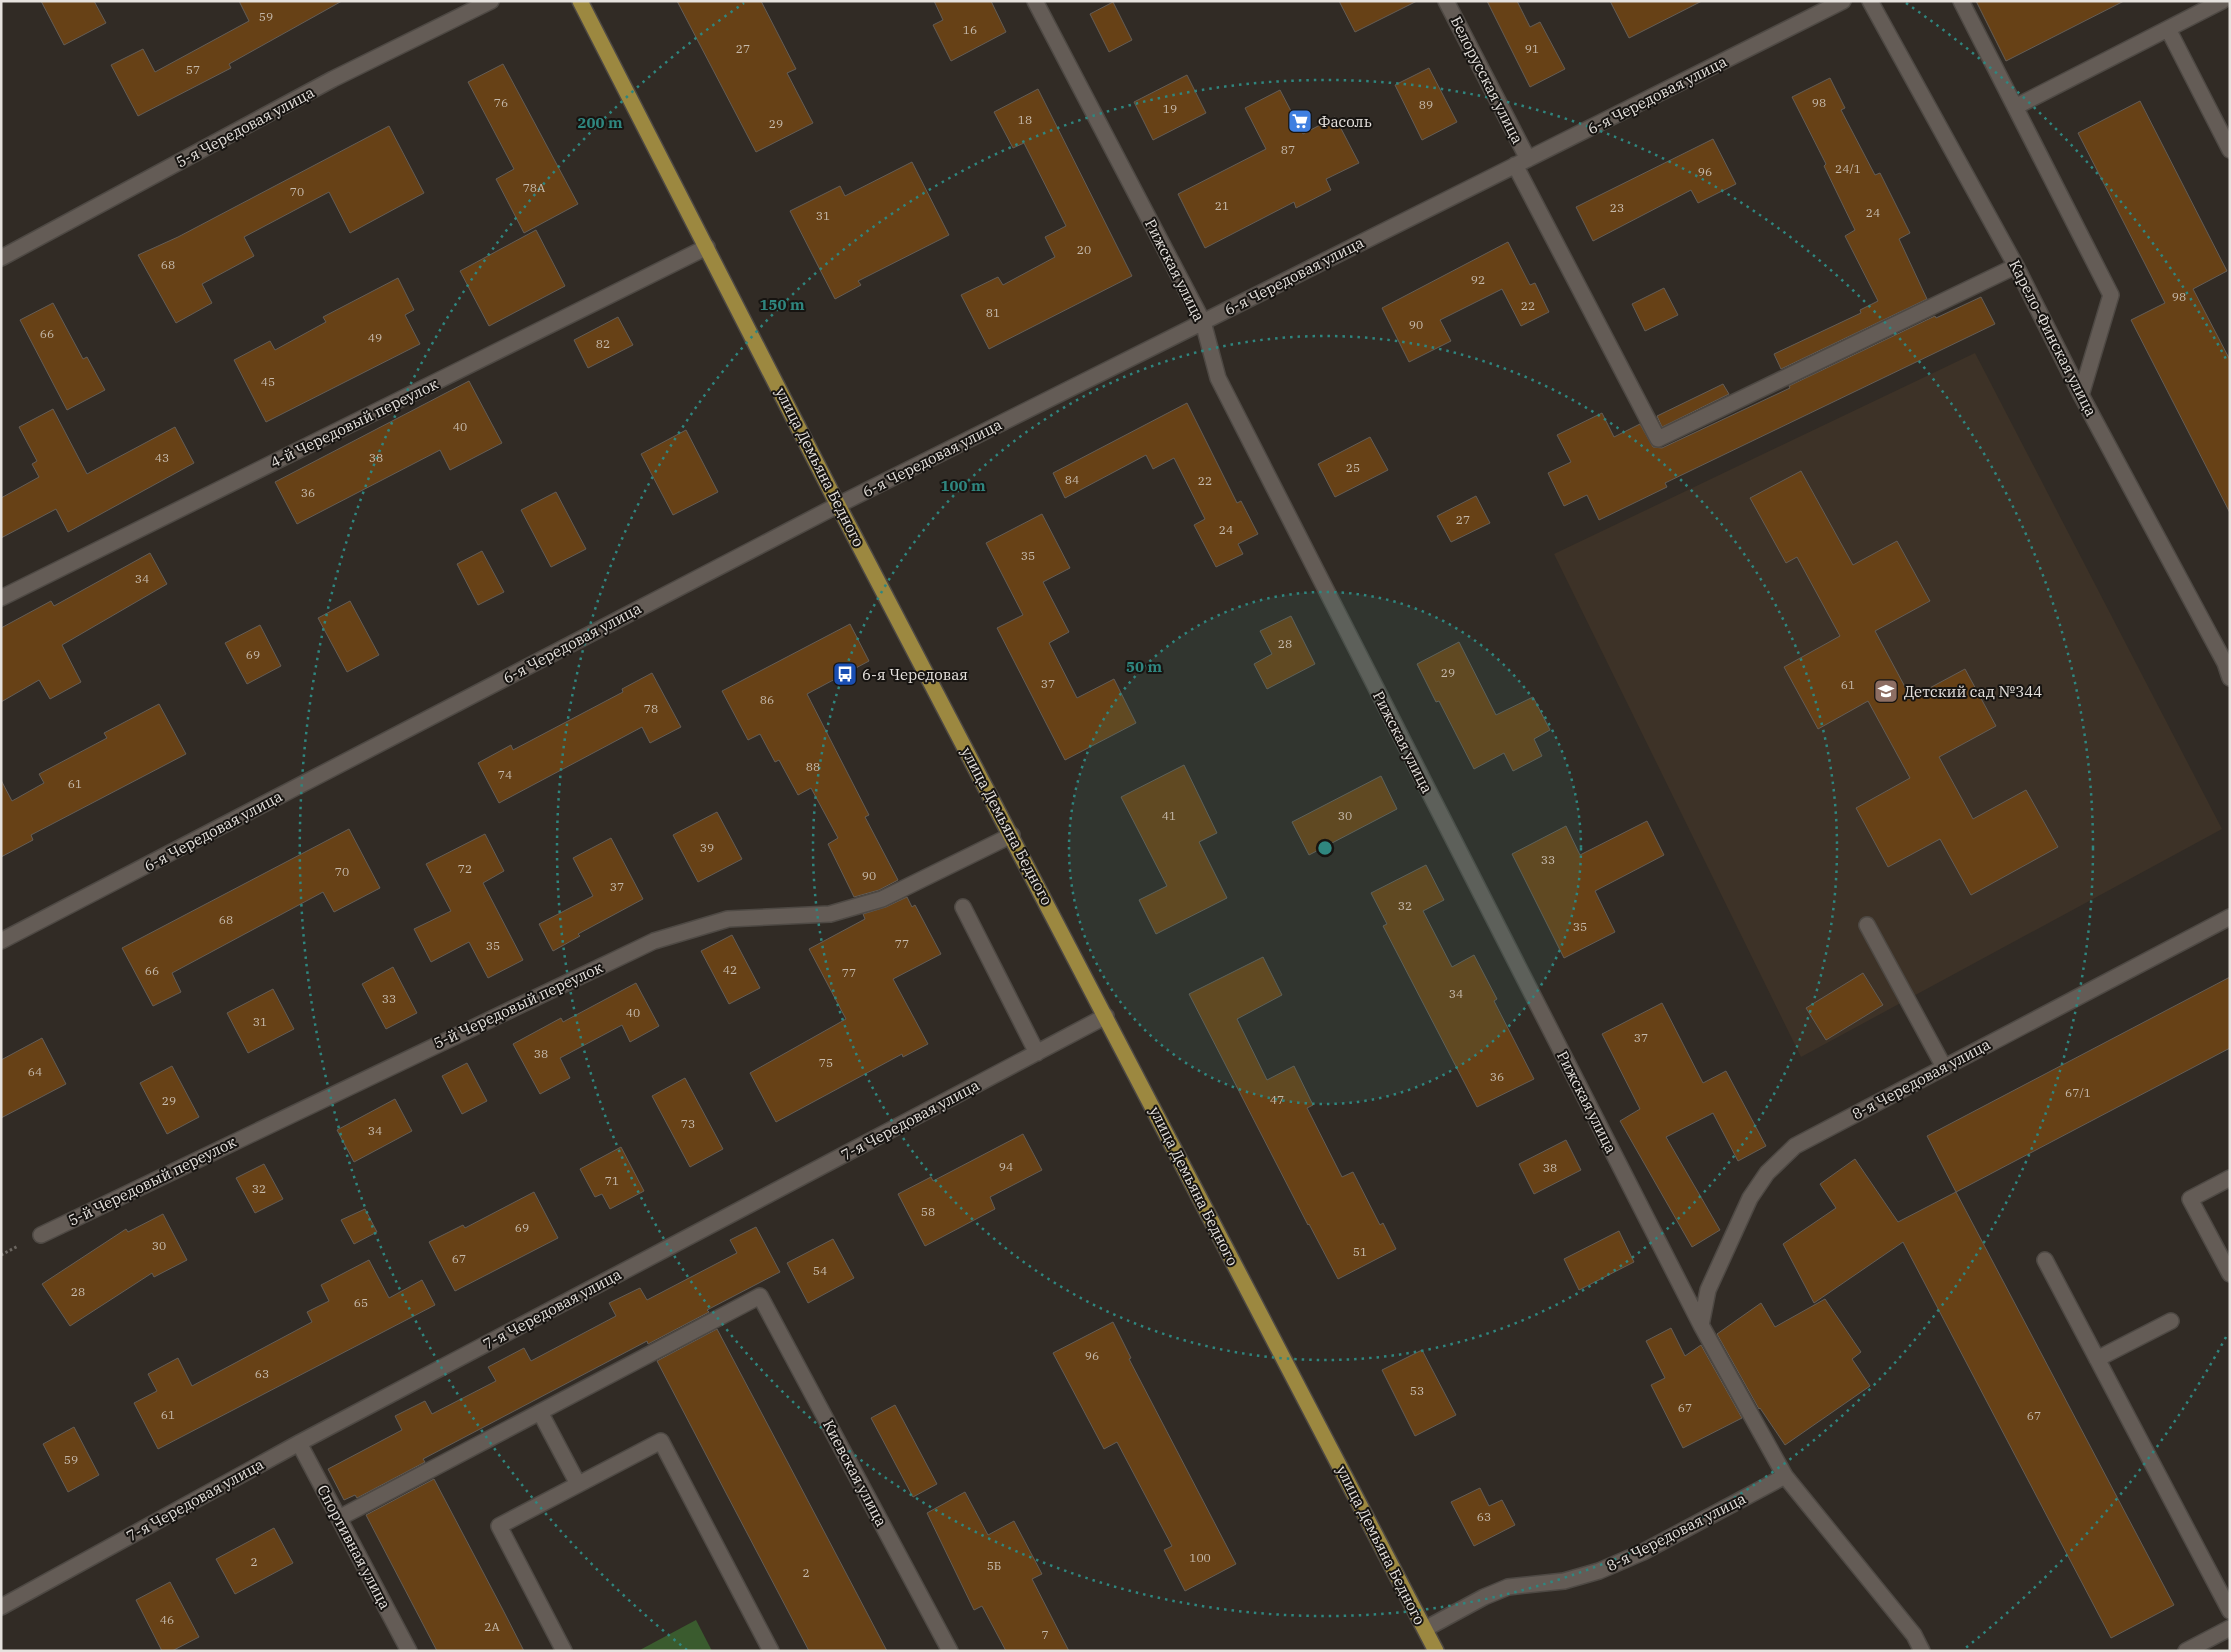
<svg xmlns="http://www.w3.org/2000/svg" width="2231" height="1652" font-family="'IBM Plex Serif',serif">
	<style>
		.built { fill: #3d3227 }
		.green { fill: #3a5b2e }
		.building { fill: #674116; stroke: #645d56 }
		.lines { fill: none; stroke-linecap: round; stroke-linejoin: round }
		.minor-casing { stroke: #4e4944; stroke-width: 18 }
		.major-casing { stroke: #4e4944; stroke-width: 18 }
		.path { stroke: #6b6660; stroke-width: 3; stroke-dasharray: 2.5 2.5; stroke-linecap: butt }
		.minor { stroke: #645c56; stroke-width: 15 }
		.major { stroke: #9c8840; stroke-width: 15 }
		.ring { fill: none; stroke: #2f867f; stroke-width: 2.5; stroke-dasharray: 2.5 5 }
		.labels { text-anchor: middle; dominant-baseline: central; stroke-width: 4; stroke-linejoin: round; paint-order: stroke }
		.number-label { font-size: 12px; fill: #c6baac }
		.street-label { font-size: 15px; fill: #e6e2de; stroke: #171411 }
		.poi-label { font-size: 15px; fill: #e6e2de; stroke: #171411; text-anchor: start }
		.centre { fill: #2f867f; stroke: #171411; stroke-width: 2.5 }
		.ring-label { font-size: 15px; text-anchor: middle; font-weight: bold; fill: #2f867f; stroke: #171411; stroke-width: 4; stroke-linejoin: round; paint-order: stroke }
	</style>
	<rect width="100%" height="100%" fill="#312b25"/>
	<path class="built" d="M 1975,353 L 2222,829 L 1801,1057 L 1554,554 Z"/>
	<path class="green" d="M 696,1620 L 712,1651 L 638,1651 Z"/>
	<path class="building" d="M 41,1 L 94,1 L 106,23 L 64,45 Z
		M 239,1 L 342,1 L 229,64 L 231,68 L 138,116 L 111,65 L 143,49 L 155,72 L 249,21 Z
		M 677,1 L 761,1 L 796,69 L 787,73 L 813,123 L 756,152 Z
		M 934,1 L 991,1 L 1006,32 L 951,61 L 933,25 L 943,20 Z
		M 1339,1 L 1417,1 L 1355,32 Z
		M 1487,1 L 1517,1 L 1530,27 L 1540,22 L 1565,69 L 1530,87 Z
		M 1610,1 L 1702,1 L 1629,38 Z
		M 1976,1 L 2124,1 L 2006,61 Z
		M 1113,2 L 1132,40 L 1109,52 L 1090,14 Z
		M 503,64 L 578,204 L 524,233 L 496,179 L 514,169 L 468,82 Z
		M 1429,68 L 1457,122 L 1422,140 L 1395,85 Z
		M 1187,75 L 1206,113 L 1153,140 L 1134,102 Z
		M 1830,78 L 1845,108 L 1841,110 L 1875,175 L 1880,173 L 1910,233 L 1899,239 L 1927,299 L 1781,369 L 1774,354 L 1861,313 L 1860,310 L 1878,301 L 1845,236 L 1855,230 L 1824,166 L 1826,164 L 1792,97 Z
		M 1038,89 L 1132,276 L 989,349 L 961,295 L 998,277 L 1003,285 L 1055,257 L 1045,237 L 1066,226 L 1024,143 L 1013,148 L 994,112 Z
		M 1280,90 L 1303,134 L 1335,117 L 1359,163 L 1326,179 L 1331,190 L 1296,208 L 1294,202 L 1205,248 L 1178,194 L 1266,149 L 1245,108 Z
		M 2140,101 L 2227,271 L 2193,289 L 2230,360 L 2230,513 L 2131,320 L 2165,303 L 2078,133 Z
		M 389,126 L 424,193 L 350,233 L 329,192 L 244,237 L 254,256 L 202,284 L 212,303 L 176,323 L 138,255 L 178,237 Z
		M 1713,139 L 1736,184 L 1698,203 L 1691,190 L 1593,241 L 1576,207 Z
		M 912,162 L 949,235 L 858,281 L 861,285 L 835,299 L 790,211 L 840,186 L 845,196 Z
		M 536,230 L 565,286 L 489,326 L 460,271 Z
		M 1508,242 L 1530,285 L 1535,283 L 1549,312 L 1521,326 L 1502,289 L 1440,320 L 1451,341 L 1409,362 L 1382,308 Z
		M 398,278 L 414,310 L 405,315 L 420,344 L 266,422 L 234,360 L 270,341 L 275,350 L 326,322 L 323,317 Z
		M 1664,288 L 1678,315 L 1645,331 L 1632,304 Z
		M 1981,297 L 1995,324 L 1665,483 L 1667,487 L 1599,520 L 1587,495 L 1564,506 L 1548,473 L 1571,462 L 1557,435 L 1602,413 L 1614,437 L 1640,424 L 1653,447 L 1662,448 L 1790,388 L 1789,386 L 1935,316 L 1936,318 Z
		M 53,303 L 83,359 L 87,357 L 105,390 L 67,410 L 20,320 Z
		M 618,317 L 633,345 L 588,368 L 574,340 Z
		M 469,381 L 502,443 L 450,470 L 440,450 L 297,524 L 275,482 Z
		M 1723,384 L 1729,394 L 1662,427 L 1657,416 Z
		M 1187,403 L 1237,503 L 1241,501 L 1258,534 L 1238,544 L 1243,554 L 1216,567 L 1194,525 L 1205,519 L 1174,458 L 1153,469 L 1146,455 L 1065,498 L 1053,473 Z
		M 53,409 L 87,474 L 175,427 L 194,463 L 68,532 L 56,509 L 1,538 L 1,498 L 39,477 L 32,464 L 37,461 L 19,427 Z
		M 686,430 L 718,492 L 673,515 L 641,454 Z
		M 1370,437 L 1388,470 L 1335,497 L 1318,464 Z
		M 1801,471 L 1853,565 L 1897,541 L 1930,601 L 1875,631 L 1911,698 L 1965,669 L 1996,726 L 1939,757 L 1973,819 L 2026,790 L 2058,847 L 1971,895 L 1940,839 L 1888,867 L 1856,808 L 1910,778 L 1868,701 L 1818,729 L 1784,667 L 1840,636 L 1797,557 L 1786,563 L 1750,498 Z
		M 556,492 L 586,549 L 551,567 L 521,510 Z
		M 1476,496 L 1490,523 L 1451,542 L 1437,516 Z
		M 1042,514 L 1070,568 L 1043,582 L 1069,632 L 1049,643 L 1077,698 L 1114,679 L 1136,723 L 1065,760 L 997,628 L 1023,615 L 986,543 Z
		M 482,551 L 504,592 L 478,605 L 457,564 Z
		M 150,553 L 167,584 L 62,645 L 81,682 L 50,699 L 39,680 L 1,702 L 1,628 L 51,601 L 54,606 Z
		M 350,601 L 379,655 L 347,672 L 318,618 Z
		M 1291,616 L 1315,664 L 1267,689 L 1254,664 L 1272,654 L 1260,631 Z
		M 850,624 L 869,661 L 807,694 L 869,815 L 865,817 L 898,880 L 879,890 L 854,897 L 828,844 L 838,838 L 811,788 L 798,795 L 779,760 L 775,762 L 760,734 L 748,740 L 722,691 Z
		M 260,625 L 281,666 L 247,684 L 225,643 Z
		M 1459,642 L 1496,715 L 1533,697 L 1550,730 L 1534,739 L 1542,756 L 1513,771 L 1504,753 L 1474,769 L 1439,701 L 1436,702 L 1417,664 Z
		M 652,673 L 681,727 L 650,743 L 642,727 L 499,803 L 478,763 L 511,745 L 513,750 L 623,692 L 622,689 Z
		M 159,704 L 186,754 L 31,835 L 33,840 L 1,857 L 1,780 L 12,801 L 44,783 L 39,774 L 107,738 L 104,733 Z
		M 1184,765 L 1217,833 L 1199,842 L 1227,898 L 1156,934 L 1139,900 L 1167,886 L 1121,797 Z
		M 1381,776 L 1397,809 L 1309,855 L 1292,822 Z
		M 717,812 L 742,859 L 698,882 L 673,835 Z
		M 1647,821 L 1664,855 L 1595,891 L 1615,932 L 1564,958 L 1512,854 L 1566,826 L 1580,855 Z
		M 349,829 L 380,888 L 334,912 L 323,892 L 172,973 L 181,992 L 153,1006 L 122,948 Z
		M 485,834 L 504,871 L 483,883 L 523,960 L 488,978 L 469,942 L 431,962 L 414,929 L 451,911 L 426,864 Z
		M 611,838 L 643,899 L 578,934 L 580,936 L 553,951 L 539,924 L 593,896 L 573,858 Z
		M 1426,865 L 1444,900 L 1423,911 L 1452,967 L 1474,955 L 1497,999 L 1494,1001 L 1534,1079 L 1477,1107 L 1383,926 L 1387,924 L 1371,893 Z
		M 907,897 L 912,907 L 915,905 L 941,954 L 893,979 L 928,1044 L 903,1057 L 902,1054 L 776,1122 L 750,1073 L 846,1019 L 809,949 L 865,919 L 863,914 L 886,907 Z
		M 732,935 L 760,988 L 729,1004 L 701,951 Z
		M 1263,957 L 1282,995 L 1237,1019 L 1267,1080 L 1294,1066 L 1313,1105 L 1307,1108 L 1342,1177 L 1353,1172 L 1380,1225 L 1383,1223 L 1396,1249 L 1338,1279 L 1309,1224 L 1308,1225 L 1189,994 Z
		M 393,967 L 417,1013 L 386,1029 L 362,984 Z
		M 1863,973 L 1883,1005 L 1826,1040 L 1806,1008 Z
		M 2230,977 L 2230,1048 L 1956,1192 L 1927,1136 Z
		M 636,983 L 659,1026 L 630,1042 L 622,1025 L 560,1058 L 570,1078 L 540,1094 L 513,1044 L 561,1018 L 563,1022 Z
		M 273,989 L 294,1029 L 248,1053 L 227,1013 Z
		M 1662,1003 L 1703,1083 L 1726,1071 L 1766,1146 L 1738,1161 L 1713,1113 L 1666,1137 L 1720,1230 L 1692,1247 L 1620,1121 L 1640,1109 L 1602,1034 Z
		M 42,1038 L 66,1084 L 1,1118 L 1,1060 Z
		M 467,1063 L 487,1101 L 462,1114 L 442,1076 Z
		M 172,1066 L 199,1117 L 167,1134 L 140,1083 Z
		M 685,1078 L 723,1149 L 690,1167 L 652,1096 Z
		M 395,1099 L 412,1131 L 354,1162 L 337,1130 Z
		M 1023,1134 L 1042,1170 L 990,1197 L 995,1209 L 925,1246 L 898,1194 L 931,1177 L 933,1181 Z
		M 1566,1140 L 1581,1170 L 1534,1194 L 1519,1164 Z
		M 621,1147 L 644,1191 L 610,1209 L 602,1194 L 595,1197 L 580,1169 Z
		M 1855,1159 L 1898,1222 L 1956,1192 L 2174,1605 L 2111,1638 L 1903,1242 L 1814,1303 L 1783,1244 L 1836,1208 L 1820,1184 Z
		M 264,1164 L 283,1199 L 255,1213 L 236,1178 Z
		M 534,1192 L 558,1238 L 455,1291 L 429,1242 L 463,1225 L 465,1228 Z
		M 365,1209 L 377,1232 L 354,1244 L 341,1220 Z
		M 163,1214 L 187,1260 L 154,1277 L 152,1273 L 70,1326 L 42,1284 L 126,1229 L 128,1232 Z
		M 756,1227 L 780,1272 L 707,1310 L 709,1312 L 648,1344 L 647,1341 L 423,1459 L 425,1462 L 357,1498 L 355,1495 L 344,1500 L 328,1469 L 402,1430 L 395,1416 L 425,1401 L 432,1414 L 496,1381 L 488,1367 L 524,1348 L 531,1361 L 616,1316 L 609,1303 L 640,1288 L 647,1300 L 737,1253 L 730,1240 Z
		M 1619,1231 L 1634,1262 L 1579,1290 L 1564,1259 Z
		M 833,1239 L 854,1278 L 808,1303 L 787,1263 Z
		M 369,1260 L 389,1298 L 422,1280 L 435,1305 L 158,1449 L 134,1403 L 157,1391 L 148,1374 L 178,1358 L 192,1386 L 312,1322 L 307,1312 L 329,1301 L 321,1285 Z
		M 1825,1299 L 1861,1352 L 1852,1359 L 1870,1386 L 1785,1445 L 1760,1408 L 1759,1409 L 1717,1334 L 1761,1303 L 1775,1327 Z
		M 1113,1322 L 1131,1358 L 1129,1359 L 1236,1564 L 1185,1591 L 1164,1550 L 1172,1546 L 1117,1442 L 1104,1449 L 1053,1353 Z
		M 1671,1328 L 1685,1356 L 1701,1345 L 1742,1418 L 1683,1448 L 1651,1385 L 1665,1378 L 1646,1341 Z
		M 717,1329 L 787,1461 L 887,1651 L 809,1651 L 726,1493 L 657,1361 Z
		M 1422,1350 L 1456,1415 L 1415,1436 L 1382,1370 Z
		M 895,1405 L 937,1484 L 913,1497 L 871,1418 Z
		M 74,1427 L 99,1475 L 68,1492 L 43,1444 Z
		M 434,1479 L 503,1610 L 524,1651 L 437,1651 L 366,1515 Z
		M 1480,1488 L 1489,1506 L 1502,1500 L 1515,1525 L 1474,1546 L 1451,1502 Z
		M 965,1492 L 988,1535 L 1014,1521 L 1042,1574 L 1032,1579 L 1069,1651 L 1006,1651 L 982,1606 L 974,1610 L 927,1513 Z
		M 274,1528 L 293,1563 L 235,1594 L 216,1559 Z
		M 170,1582 L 199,1637 L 172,1651 L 162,1651 L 136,1600 Z"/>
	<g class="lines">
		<g class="minor-casing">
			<path id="minor" d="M 1035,1 L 1203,322 L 1218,378 L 1701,1325 L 1785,1476 L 1914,1635 L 1922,1651
				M 1446,1 L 1528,159
				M 1870,1 L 2016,266 L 2081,395 L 2225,663 L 2230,678
				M 1961,1 L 2111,295 L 2081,395
				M 2168,29 L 2230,150
				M 2015,107 L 2222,1
				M 1515,165 L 1658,439 L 2016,266
				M 1,258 L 333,79 L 491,1
				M 1,598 L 707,247
				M 963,907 L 1037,1053
				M 1867,925 L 1944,1067
				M 1,941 L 838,505 L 1843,1
				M 2230,1178 L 2190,1199 L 2230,1274
				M 41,1235 L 654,941 L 728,919 L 830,914 L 882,899 L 1012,835
				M 2045,1260 L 2230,1611
				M 1701,1325 L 1708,1290 L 1750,1198 L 1767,1173 L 1795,1146 L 2230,917
				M 2097,1359 L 2171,1321
				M 540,1412 L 578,1484
				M 299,1443 L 409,1651
				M 339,1518 L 760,1296 L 950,1651
				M 1,1607 L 299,1443 L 1106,1016
				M 1425,1629 L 1484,1597 L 1508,1587 L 1564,1581 L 1599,1571 L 1643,1552 L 1785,1476
				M 564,1651 L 499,1526 L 661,1441 L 771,1651
				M 2186,1651 L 2230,1628"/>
		</g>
		<g class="major-casing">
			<path id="major" d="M 580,1 L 838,505 L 1436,1651"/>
		</g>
		<path class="path" d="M 1,1255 L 18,1246"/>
		<use href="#minor" class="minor"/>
		<use href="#major" class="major"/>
	</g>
	<circle cx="1325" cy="848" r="256" fill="#2f867f" fill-opacity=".12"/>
	<g class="ring">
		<circle cx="1325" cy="848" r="256"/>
		<circle cx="1325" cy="848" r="512"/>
		<circle cx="1325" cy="848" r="768"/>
		<path d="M2226 1337A1025 1025 0 0 1 1963 1650M687 1650A1025 1025 0 0 1 744 3M1906 3A1025 1025 0 0 1 2226 359"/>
	</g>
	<defs>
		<g id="supermarket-square" transform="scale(1.25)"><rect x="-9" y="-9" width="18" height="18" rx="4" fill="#3f7fe0" stroke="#171411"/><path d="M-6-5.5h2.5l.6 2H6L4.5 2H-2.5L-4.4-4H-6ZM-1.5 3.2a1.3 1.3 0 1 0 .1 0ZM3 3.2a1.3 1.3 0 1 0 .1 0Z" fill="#fff"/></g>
		<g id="bus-square" transform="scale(1.25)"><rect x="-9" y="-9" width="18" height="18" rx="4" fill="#1a4fb4" stroke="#171411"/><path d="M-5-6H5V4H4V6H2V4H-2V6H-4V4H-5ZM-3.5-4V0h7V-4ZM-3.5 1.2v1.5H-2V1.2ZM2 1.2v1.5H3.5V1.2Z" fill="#fff"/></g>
		<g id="school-square" transform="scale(1.25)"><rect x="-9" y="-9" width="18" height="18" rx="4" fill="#8d6e63" stroke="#171411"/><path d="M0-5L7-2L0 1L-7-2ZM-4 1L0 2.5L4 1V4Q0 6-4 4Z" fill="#fff"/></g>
	</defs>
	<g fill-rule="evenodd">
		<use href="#supermarket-square" x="1300" y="121"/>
		<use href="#bus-square" x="845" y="674"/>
		<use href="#school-square" x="1886" y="691"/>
	</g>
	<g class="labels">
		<g class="number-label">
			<text x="266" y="16">59</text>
			<text x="970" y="29">16</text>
			<text x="743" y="48">27</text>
			<text x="1532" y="48">91</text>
			<text x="193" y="69">57</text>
			<text x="501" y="102">76</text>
			<text x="1819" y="102">98</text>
			<text x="1426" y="104">89</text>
			<text x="1170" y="108">19</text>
			<text x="1025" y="119">18</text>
			<text x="776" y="123">29</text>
			<text x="1288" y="149">87</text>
			<text x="1848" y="168">24/1</text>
			<text x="1705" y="171">96</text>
			<text x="534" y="187">78А</text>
			<text x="297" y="191">70</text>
			<text x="1222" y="205">21</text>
			<text x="1617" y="207">23</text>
			<text x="1873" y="212">24</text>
			<text x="823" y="215">31</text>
			<text x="1084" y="249">20</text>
			<text x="168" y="264">68</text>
			<text x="1478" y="279">92</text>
			<text x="2179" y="296">98</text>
			<text x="1528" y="305">22</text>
			<text x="993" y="312">81</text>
			<text x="1416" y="324">90</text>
			<text x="47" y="333">66</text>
			<text x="375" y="337">49</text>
			<text x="603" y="343">82</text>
			<text x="268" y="381">45</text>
			<text x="460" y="426">40</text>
			<text x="162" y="457">43</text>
			<text x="376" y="457">38</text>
			<text x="1353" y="467">25</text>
			<text x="1072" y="479">84</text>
			<text x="1205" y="480">22</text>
			<text x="308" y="492">36</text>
			<text x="1463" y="519">27</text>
			<text x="1226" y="529">24</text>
			<text x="1028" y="555">35</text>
			<text x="142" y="578">34</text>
			<text x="1285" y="643">28</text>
			<text x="253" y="654">69</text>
			<text x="1448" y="672">29</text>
			<text x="1048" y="683">37</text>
			<text x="1848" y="684">61</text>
			<text x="767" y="699">86</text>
			<text x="651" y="708">78</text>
			<text x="813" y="766">88</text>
			<text x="505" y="774">74</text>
			<text x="75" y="783">61</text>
			<text x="1169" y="815">41</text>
			<text x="1345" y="815">30</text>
			<text x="707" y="847">39</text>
			<text x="1548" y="859">33</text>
			<text x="465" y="868">72</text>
			<text x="342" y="871">70</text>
			<text x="869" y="875">90</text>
			<text x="617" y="886">37</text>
			<text x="1405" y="905">32</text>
			<text x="226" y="919">68</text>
			<text x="1580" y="926">35</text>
			<text x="902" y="943">77</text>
			<text x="493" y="945">35</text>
			<text x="730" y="969">42</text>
			<text x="152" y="970">66</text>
			<text x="849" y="972">77</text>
			<text x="1456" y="993">34</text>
			<text x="389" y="998">33</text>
			<text x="633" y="1012">40</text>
			<text x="260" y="1021">31</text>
			<text x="1641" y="1037">37</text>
			<text x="541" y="1053">38</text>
			<text x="826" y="1062">75</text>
			<text x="35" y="1071">64</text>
			<text x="1497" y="1076">36</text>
			<text x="2078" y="1092">67/1</text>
			<text x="1277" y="1099">47</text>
			<text x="169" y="1100">29</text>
			<text x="688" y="1123">73</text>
			<text x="375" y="1130">34</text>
			<text x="1006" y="1166">94</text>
			<text x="1550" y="1167">38</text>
			<text x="612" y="1180">71</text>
			<text x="259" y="1188">32</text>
			<text x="928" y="1211">58</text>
			<text x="522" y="1227">69</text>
			<text x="159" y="1245">30</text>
			<text x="1360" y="1251">51</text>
			<text x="459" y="1258">67</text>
			<text x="820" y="1270">54</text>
			<text x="78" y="1291">28</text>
			<text x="361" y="1302">65</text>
			<text x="1092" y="1355">96</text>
			<text x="262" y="1373">63</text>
			<text x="1417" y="1390">53</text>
			<text x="1685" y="1407">67</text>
			<text x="168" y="1414">61</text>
			<text x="2034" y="1415">67</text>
			<text x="71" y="1459">59</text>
			<text x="1484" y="1516">63</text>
			<text x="1200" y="1557">100</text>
			<text x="254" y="1561">2</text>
			<text x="994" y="1565">5Б</text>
			<text x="806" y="1572">2</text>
			<text x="167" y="1619">46</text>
			<text x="492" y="1626">2А</text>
			<text x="1045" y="1634">7</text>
		</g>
		<g class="street-label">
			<text transform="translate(1487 80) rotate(63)">Белорусская улица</text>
			<text transform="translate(1657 95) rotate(-27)">6-я Чередовая улица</text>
			<text transform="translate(245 127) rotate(-28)">5-я Чередовая улица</text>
			<text transform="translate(1175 270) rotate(63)">Рижская улица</text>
			<text transform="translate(1294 276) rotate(-27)">6-я Чередовая улица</text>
			<text transform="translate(2053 338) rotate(63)">Карело-Финская улица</text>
			<text transform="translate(354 423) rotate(-26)">4-й Чередовый переулок</text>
			<text transform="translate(932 458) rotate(-27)">6-я Чередовая улица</text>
			<text transform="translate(820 467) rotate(63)">улица Демьяна Бедного</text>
			<text transform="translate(572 643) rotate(-28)">6-я Чередовая улица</text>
			<text transform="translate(1403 742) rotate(63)">Рижская улица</text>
			<text transform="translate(1007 826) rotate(62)">улица Демьяна Бедного</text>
			<text transform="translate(213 831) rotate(-28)">6-я Чередовая улица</text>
			<text transform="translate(518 1005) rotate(-25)">5-й Чередовый переулок</text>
			<text transform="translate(1921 1079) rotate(-28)">8-я Чередовая улица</text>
			<text transform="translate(1587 1102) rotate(63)">Рижская улица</text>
			<text transform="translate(910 1120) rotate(-28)">7-я Чередовая улица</text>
			<text transform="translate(152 1181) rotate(-26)">5-й Чередовый переулок</text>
			<text transform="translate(1194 1186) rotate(63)">улица Демьяна Бедного</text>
			<text transform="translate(552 1309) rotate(-28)">7-я Чередовая улица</text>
			<text transform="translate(855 1473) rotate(62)">Киевская улица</text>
			<text transform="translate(195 1500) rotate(-29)">7-я Чередовая улица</text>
			<text transform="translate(1676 1532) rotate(-27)">8-я Чередовая улица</text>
			<text transform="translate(1381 1545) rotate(63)">улица Демьяна Бедного</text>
			<text transform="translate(354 1547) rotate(62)">Спортивная улица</text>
		</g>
		<g class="poi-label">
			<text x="1318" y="121">Фасоль</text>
			<text x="862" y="674">6-я Чередовая</text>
			<text x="1904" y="691">Детский сад №344</text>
		</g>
	</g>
	<circle cx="1325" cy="848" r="8" class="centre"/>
	<g class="ring-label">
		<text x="600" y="128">200 m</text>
		<text x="782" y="310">150 m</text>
		<text x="963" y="491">100 m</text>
		<text x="1144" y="672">50 m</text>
	</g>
	<rect width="2231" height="1652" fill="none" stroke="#e6e2de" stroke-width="5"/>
</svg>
